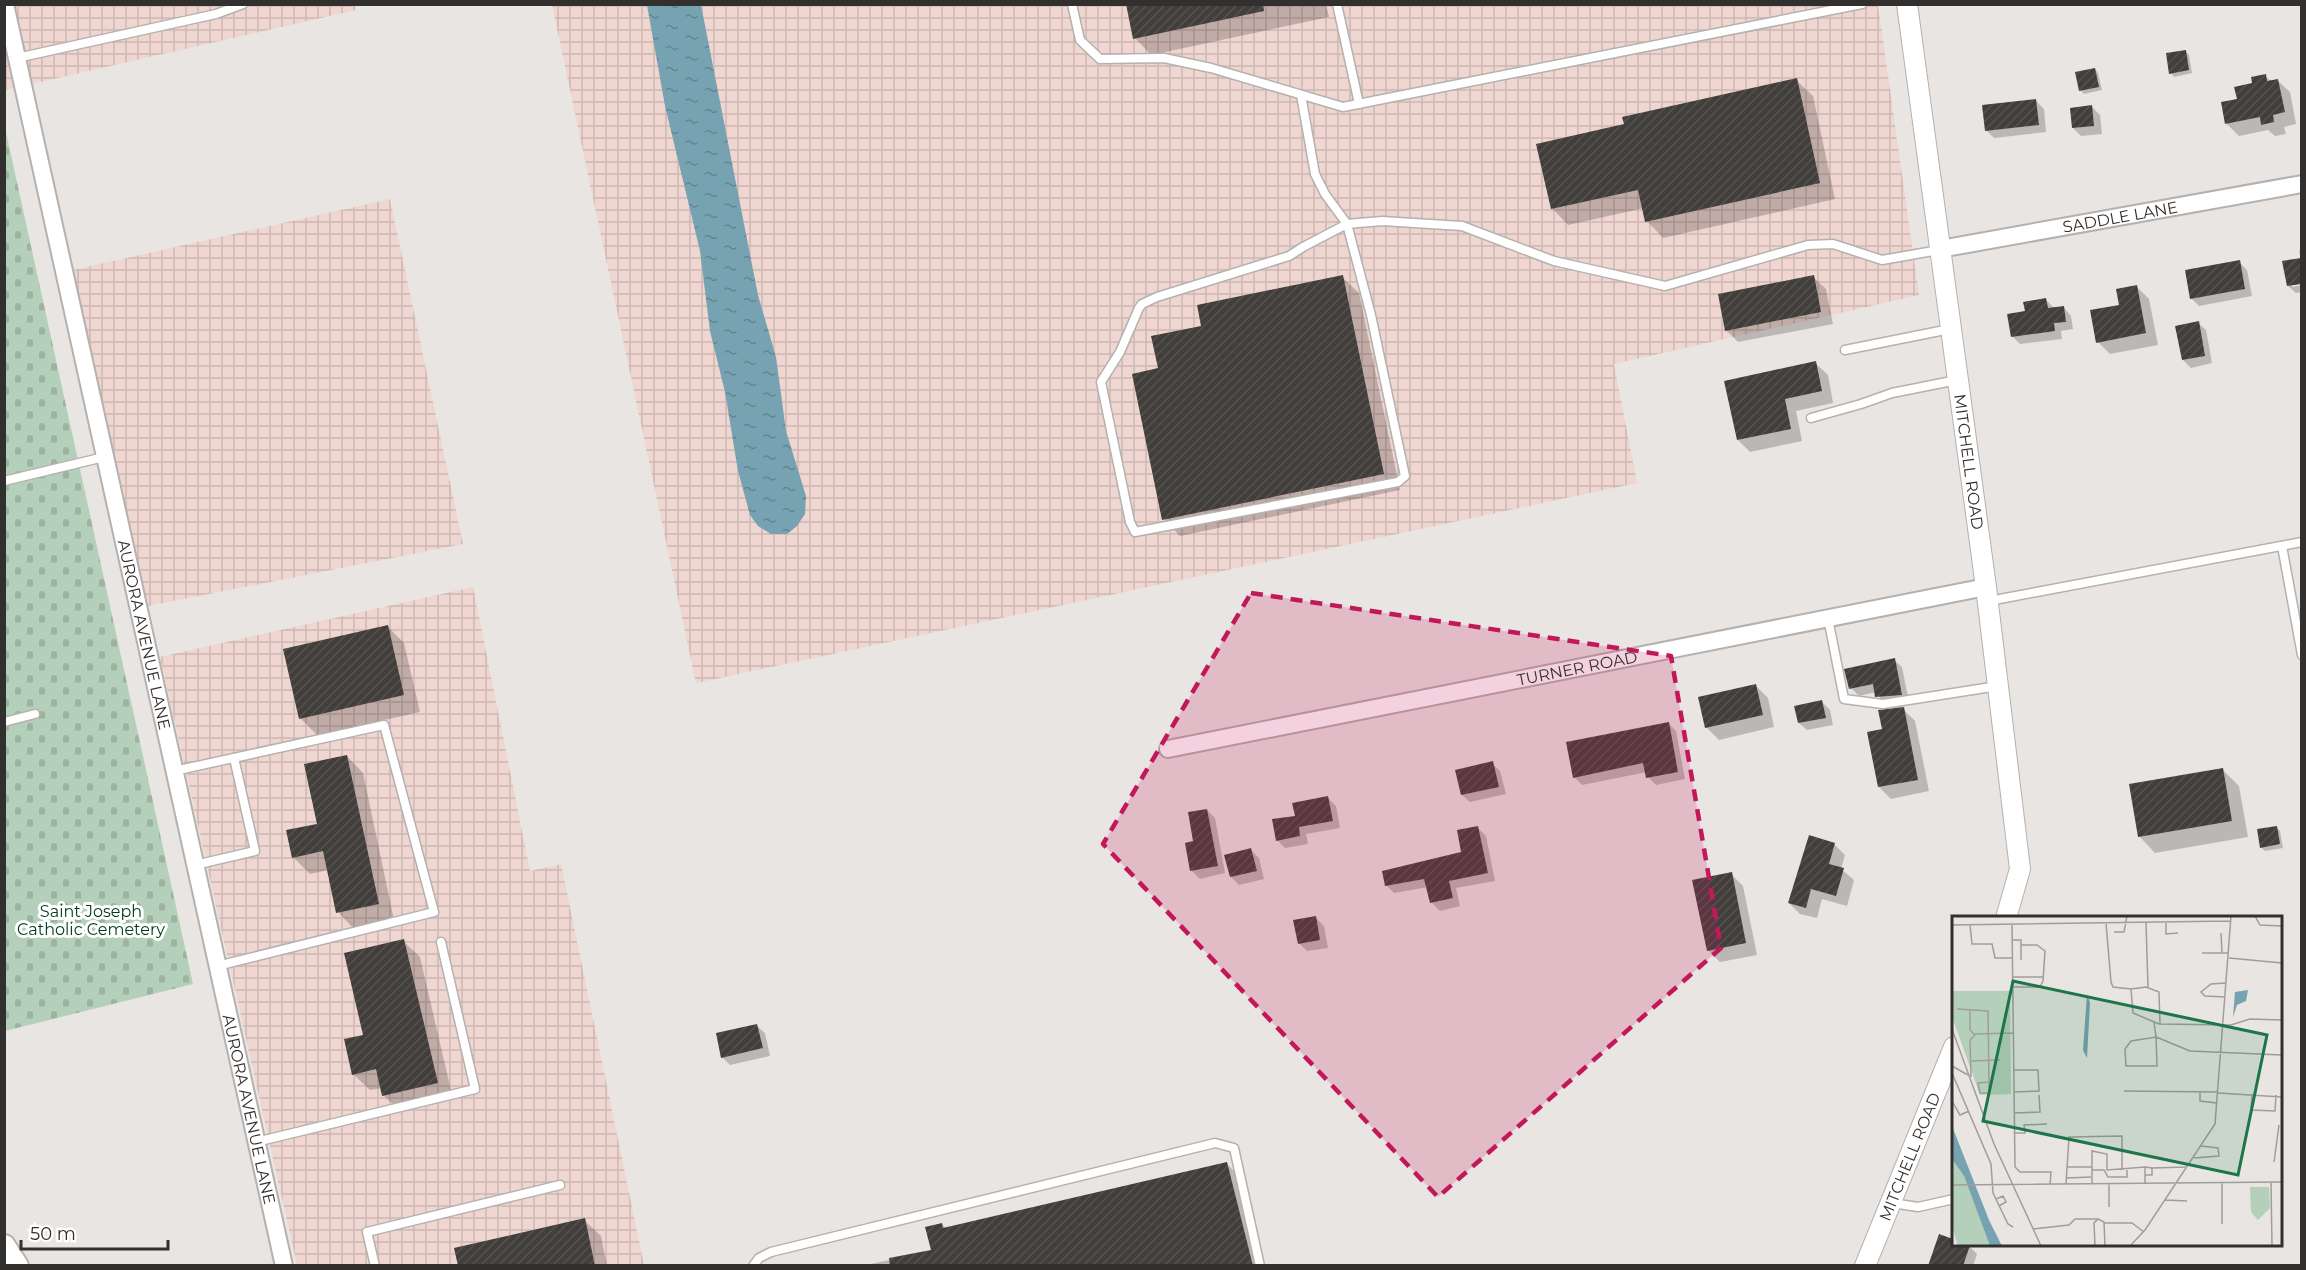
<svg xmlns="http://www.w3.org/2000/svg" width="2306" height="1270" viewBox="0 0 2306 1270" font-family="Montserrat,sans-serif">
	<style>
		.industrial { fill: url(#industrial-grid) }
		.cemetery { fill: url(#cemetery-stones) }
		.water { fill: url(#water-ripples) }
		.shadow { fill: #0003 }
		.building { fill: url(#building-hatch) }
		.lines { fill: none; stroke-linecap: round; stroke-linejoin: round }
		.service-casing { stroke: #b5b1ae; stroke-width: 11 }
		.minor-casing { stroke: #b5b1ae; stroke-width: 20 }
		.tertiary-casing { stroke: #b5b1ae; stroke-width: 22 }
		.secondary-casing { stroke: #b5b1ae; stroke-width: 26 }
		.service { stroke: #fff; stroke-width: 8 }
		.minor { stroke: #fff; stroke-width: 16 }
		.tertiary { stroke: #fff; stroke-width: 20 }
		.secondary { stroke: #fff; stroke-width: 22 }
		.marked { fill: #c2185b; fill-opacity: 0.2; stroke: #c2185b; stroke-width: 4.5; stroke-dasharray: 12 8; stroke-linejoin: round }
		.labels { text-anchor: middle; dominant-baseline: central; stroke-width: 6; stroke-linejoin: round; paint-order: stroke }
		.street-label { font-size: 16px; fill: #32302f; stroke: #fff }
		.park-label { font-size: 16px; fill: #003b19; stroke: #fff }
		.inset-road { fill: none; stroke: #a09d9a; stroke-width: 1.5 }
		.view { fill: #1d764b; fill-opacity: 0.15; stroke: #1d764b; stroke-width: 3 }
		.inset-edge { fill: none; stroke: #32302f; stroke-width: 3 }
	</style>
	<defs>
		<pattern id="industrial-grid" width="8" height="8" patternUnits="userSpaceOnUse" patternTransform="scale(1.5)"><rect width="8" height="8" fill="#f0d6d0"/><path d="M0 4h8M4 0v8" fill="none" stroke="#ceb8b3"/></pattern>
		<pattern id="cemetery-stones" width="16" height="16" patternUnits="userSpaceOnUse" patternTransform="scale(1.5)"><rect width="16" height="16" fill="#b5d0ba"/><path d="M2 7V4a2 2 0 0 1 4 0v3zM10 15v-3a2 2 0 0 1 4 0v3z" fill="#9cb3a0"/></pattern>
		<pattern id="water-ripples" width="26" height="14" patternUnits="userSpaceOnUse" patternTransform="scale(1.5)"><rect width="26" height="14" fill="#77a2b2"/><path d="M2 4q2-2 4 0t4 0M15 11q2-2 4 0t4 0" fill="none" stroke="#628491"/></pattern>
		<pattern id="building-hatch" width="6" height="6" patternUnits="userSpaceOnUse" patternTransform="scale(1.5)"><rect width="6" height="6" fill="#413e3b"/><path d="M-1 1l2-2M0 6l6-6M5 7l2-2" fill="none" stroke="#54524f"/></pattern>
	</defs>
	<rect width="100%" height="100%" fill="#e9e5e2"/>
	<!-- industrial -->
	<g class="industrial">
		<path d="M355 4 356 10 5 90 4 5Z"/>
		<path d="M552 5H1878L1919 295 1614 364 1637 483 696 683Z"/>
		<path d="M390 199 463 544 148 606 73 270Z"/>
		<path d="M473 587 530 871 561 864 644 1265H297L160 657Z"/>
	</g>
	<!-- cemetery -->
	<path class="cemetery" d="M4 123 193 984 5 1031H4Z"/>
	<!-- water -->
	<path class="water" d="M647 5H701L758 295 776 357 786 431 806 496 805 514 797 526 787 534H771L758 526 750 515 738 471 725 392 710 331 700 251 665 106Z"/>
	<!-- shadow -->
	<g class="shadow">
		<path d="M1127 4H1326L1329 17 1151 55 1135 38Z"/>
		<path d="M2185 51 2189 55 2192 73 2174 77 2171 73Z"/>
		<path d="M2095 69 2098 73 2102 90 2084 94 2080 90Z"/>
		<path d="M2265 76 2271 81 2277 80 2290 92 2296 124 2284 127 2286 134 2275 136 2268 130 2239 136 2227 124 2238 100Z"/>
		<path d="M1796 80 1813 96 1835 199 1663 238 1647 221 1644 208 1568 225 1552 208Z"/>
		<path d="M2036 101 2044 109 2046 132 1994 138 1986 130Z"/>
		<path d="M2092 107 2100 115 2102 134 2081 136 2073 128Z"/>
		<path d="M2302 250V282L2292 284V287L2302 285V292L2296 293 2288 286 2301 259 2299 251Z"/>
		<path d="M2239 262 2247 270 2252 296 2199 306 2191 298Z"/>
		<path d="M1342 277 1359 293 1400 490 1180 536 1164 519 1160 370 1203 327Z"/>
		<path d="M1813 277 1826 289 1833 324 1738 342 1726 330Z"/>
		<path d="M2137 287 2149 299 2158 345 2110 354 2098 342 2121 306Z"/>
		<path d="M2046 300 2054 308H2064L2071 316 2073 329 2061 331 2062 339 2020 344 2012 336Z"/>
		<path d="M2198 323 2206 330 2212 363 2191 368 2183 360Z"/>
		<path d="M1815 363 1828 375 1833 403 1796 411 1802 441 1750 452 1738 440Z"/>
		<path d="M388 627 404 643 420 712 317 735 300 718Z"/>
		<path d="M1894 660 1902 667 1909 702 1885 704 1876 692 1859 696 1851 688Z"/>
		<path d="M1756 686 1768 698 1774 727 1719 740 1706 727Z"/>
		<path d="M1822 702 1830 710 1833 725 1807 730 1799 723Z"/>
		<path d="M1903 709 1915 721 1929 791 1891 799 1879 787 1884 730Z"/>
		<path d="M1668 723 1676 731 1685 779 1656 785 1648 777 1647 772 1582 785 1574 777Z"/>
		<path d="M347 756 363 773 394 920 354 929 338 912 328 870 310 874 293 857 318 825Z"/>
		<path d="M1492 763 1500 771 1506 794 1470 802 1462 795Z"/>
		<path d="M2223 770 2239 786 2248 837 2155 853 2139 836Z"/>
		<path d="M1328 798 1336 806 1340 828 1306 834 1308 844 1285 848 1277 840 1297 817Z"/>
		<path d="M1207 810 1215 818 1225 873 1200 879 1192 871 1195 842Z"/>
		<path d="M2276 827 2280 831 2283 848 2265 851 2261 847Z"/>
		<path d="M1478 828 1486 836 1495 881 1456 888 1460 906 1440 911 1432 903 1428 887 1394 893 1386 885 1463 853Z"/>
		<path d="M1834 844 1845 855 1841 869 1854 880 1847 906 1822 899 1817 918 1800 914 1789 903Z"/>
		<path d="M1251 850 1259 858 1264 879 1239 885 1231 877Z"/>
		<path d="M1731 874 1743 886 1757 955 1720 962 1708 950Z"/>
		<path d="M1316 918 1324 926 1328 948 1307 951 1299 943Z"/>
		<path d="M403 941 420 957 453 1099 400 1111 383 1095 382 1088 370 1090 353 1074Z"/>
		<path d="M757 1026 765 1033 770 1056 730 1065 722 1057Z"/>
		<path d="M1226 1163 1243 1180 1265 1266H861L932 1251 942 1224 946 1229Z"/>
		<path d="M584 1220 601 1236 607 1266H459Z"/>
		<path d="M1940 1236 1954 1240V1244L1969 1246 1977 1254 1973 1266H1930Z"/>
	</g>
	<!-- building -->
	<g class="building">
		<path d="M1126 4H1263L1264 11 1133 39Z"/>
		<path d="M2186 50 2189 70 2169 74 2166 53Z"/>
		<path d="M2095 68 2099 87 2079 91 2075 72Z"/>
		<path d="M2266 74 2267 81 2278 79 2285 112 2273 115 2274 122 2261 125 2260 117 2225 124 2221 102 2237 99 2234 87 2252 83 2251 77Z"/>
		<path d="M1797 78 1820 183 1645 222 1638 190 1551 209 1536 144 1624 124 1622 117Z"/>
		<path d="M2036 99 2039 125 1985 131 1982 105Z"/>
		<path d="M2092 105 2094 126 2072 128 2070 108Z"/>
		<path d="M2301 258V284L2287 286 2282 261Z"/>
		<path d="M2240 260 2245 289 2190 299 2185 270Z"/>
		<path d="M1343 275 1384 474 1162 520 1132 374 1158 368 1151 336 1201 326 1197 305Z"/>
		<path d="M1814 275 1821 312 1725 331 1718 294Z"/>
		<path d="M2137 285 2146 333 2096 343 2090 310 2119 305 2116 289Z"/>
		<path d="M2046 298 2048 308 2064 306 2066 322 2054 323 2055 331 2011 337 2007 314 2025 311 2023 302Z"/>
		<path d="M2199 321 2205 356 2182 360 2175 326Z"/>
		<path d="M1816 361 1822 391 1785 399 1791 429 1737 440 1724 381Z"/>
		<path d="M388 625 404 695 299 719 283 649Z"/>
		<path d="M1895 658 1902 695 1875 697 1873 684 1849 689 1844 669Z"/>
		<path d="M1756 684 1763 715 1705 728 1698 697Z"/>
		<path d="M1822 700 1826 718 1798 723 1794 706Z"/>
		<path d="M1904 707 1918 780 1878 787 1867 732 1882 729 1878 710Z"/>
		<path d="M1669 722 1678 772 1646 778 1643 763 1573 778 1566 742Z"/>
		<path d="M347 755 379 904 336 913 323 851 292 858 286 830 317 824 304 764Z"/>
		<path d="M1493 761 1499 787 1461 795 1455 770Z"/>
		<path d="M2223 768 2232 821 2138 837 2129 784Z"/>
		<path d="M1328 796 1333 821 1299 827 1300 836 1276 841 1272 819 1295 816 1292 803Z"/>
		<path d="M1207 809 1218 866 1190 871 1185 843 1193 841 1188 812Z"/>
		<path d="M1478 826 1488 873 1449 881 1453 898 1430 903 1424 879 1385 886 1382 871 1461 852 1457 830Z"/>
		<path d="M2277 826 2280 844 2260 848 2257 829Z"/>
		<path d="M1809 835 1835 843 1829 864 1844 868 1836 896 1811 889 1806 908 1788 903Z"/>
		<path d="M1251 848 1257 871 1230 877 1224 855Z"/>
		<path d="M1732 872 1746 943 1707 951 1692 880Z"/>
		<path d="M1316 916 1320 940 1298 944 1293 920Z"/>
		<path d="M404 939 438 1083 382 1096 376 1069 352 1075 344 1039 363 1035 344 953Z"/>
		<path d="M757 1024 763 1048 721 1058 716 1033Z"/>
		<path d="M1227 1162 1253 1266H890L889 1258 931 1250 925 1227 942 1223 943 1228Z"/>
		<path d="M585 1218 595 1266H458L454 1248Z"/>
		<path d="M1939 1234 1953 1239V1245H1970L1963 1266H1928Z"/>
	</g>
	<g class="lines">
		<!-- service casing -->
		<g class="service-casing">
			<g id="service">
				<path d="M1072 4 1080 40 1100 59 1164 58 1211 68 1343 107 1862 4"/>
				<path d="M1337 4 1359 104"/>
				<path d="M17 58 216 14 243 4"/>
				<path d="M1301 95 1315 174 1325 194 1347 224 1382 221 1462 226 1554 261 1665 286 1808 245 1833 244 1882 260 1939 250"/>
				<path d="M1347 224 1371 315 1405 476 1398 482 1135 532 1130 522 1101 382 1120 352 1139 308 1142 304 1157 297 1289 256 1303 247Z"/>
				<path d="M1845 350 1950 329"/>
				<path d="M1811 418 1861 404 1892 393 1957 380"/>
				<path d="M4 481 104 457"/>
				<path d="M2282 546 2302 655"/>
				<path d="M1989 601 2302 542"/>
				<path d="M1828 618 1844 699 1883 704 1998 686"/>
				<path d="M4 722 35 714"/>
				<path d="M174 771 384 725 434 912 217 966"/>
				<path d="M195 865 255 851 234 758"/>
				<path d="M256 1142 475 1089 441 942"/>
				<path d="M1892 1203 1918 1207 1954 1199"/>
				<path d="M375 1266 367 1232 560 1185"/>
				<path d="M753 1266 759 1258 771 1252 1215 1143 1234 1148 1260 1266"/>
			</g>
		</g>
		<!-- minor casing -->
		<g class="minor-casing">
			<g id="minor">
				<path id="s1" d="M5 4 284 1266"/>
				<path id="s2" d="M1940 249 2302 184"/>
				<path id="s3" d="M1168 749 1986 587"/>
			</g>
		</g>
		<!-- tertiary casing -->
		<g class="tertiary-casing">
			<g id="tertiary">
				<path id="s4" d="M1907 4 1986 587 2020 869 2006 918"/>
				<path id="s5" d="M1865 1266 1954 1047"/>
			</g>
		</g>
		<!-- secondary casing -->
		<g class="secondary-casing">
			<path id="secondary" d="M4 1246 17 1266"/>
		</g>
		<!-- service -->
		<use href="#service" class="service"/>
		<!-- minor -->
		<use href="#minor" class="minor"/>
		<!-- tertiary -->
		<use href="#tertiary" class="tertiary"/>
		<!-- secondary -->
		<use href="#secondary" class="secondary"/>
	</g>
	<!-- marked area -->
	<path class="marked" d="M1251 593 1671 656 1721 948 1438 1197 1103 844Z"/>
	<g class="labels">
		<!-- street labels -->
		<g class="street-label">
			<text stroke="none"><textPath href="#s2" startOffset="183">SADDLE LANE</textPath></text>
			<text stroke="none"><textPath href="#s4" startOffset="462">MITCHELL ROAD</textPath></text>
			<text stroke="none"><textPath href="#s1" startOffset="646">AURORA AVENUE LANE</textPath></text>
			<text stroke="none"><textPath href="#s3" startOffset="417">TURNER ROAD</textPath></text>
			<text stroke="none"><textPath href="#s1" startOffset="1132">AURORA AVENUE LANE</textPath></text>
			<text stroke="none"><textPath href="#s5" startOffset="118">MITCHELL ROAD</textPath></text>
		</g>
		<!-- park labels -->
		<g class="park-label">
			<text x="91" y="911">Saint Joseph<tspan x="91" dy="18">Catholic Cemetery</tspan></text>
		</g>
	</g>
	<!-- overview -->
	<g transform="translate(1952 916)">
		<rect width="330" height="330" fill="#e9e5e2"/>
		<path d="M0 75H58L59 178 28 179 0 101Z" fill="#b5d0ba"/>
		<path d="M0 243 12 260 38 330H6L0 310ZM298 271H317L318 292 306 304 299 296Z" fill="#b5d0ba"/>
		<path d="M296 74 294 85 285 89 281 101 283 76ZM135 78 138 87 135 142 131 134ZM0 210 37 304 50 330H38L12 260 0 243Z" fill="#77a2b2"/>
		<path class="inset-road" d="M303 0 308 9 330 10M194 6 196 71M214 6V18L226 17M154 7 159 66 161 71 179 73 181 97 207 108 279 109 298 103 330 104M60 8 63 251 68 256H99L98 269M0 9 278 5M18 9 20 28H40L43 42H61M162 16H172L175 0M269 17 270 37M61 24H69V44M250 37H277M277 42 330 47M61 61H91M61 71H88L91 65 93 35 85 29H69M179 73 194 71 207 76 208 108M273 81 253 80 249 76 259 68 274 67M5 93 36 95 37 166 26 167 28 177H37V166M18 93V114L22 118 62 117M202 106 204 121 238 135 330 139M0 113 42 228 89 330M204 121 205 150H174L173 133 179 125ZM19 145 48 144M0 150 16 159M62 154H86L87 175 62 176M0 157 39 248 41 277 56 308 61 311M19 161 18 124 23 119M172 175 266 176M248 176V185L265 187M266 177 330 181M300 178 299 194 323 195 324 179M0 185 8 199 17 195M62 197 88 196 87 179M63 217H73L72 209 95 208M242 242 267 240 266 232 249 230M322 246 327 209M115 251H140M193 251 200 252V259H193M200 252 235 251M140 254H152L156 261H175V254M114 262 139 261M319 267 320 330M114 268 117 221 170 220V254M140 268V235L155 238V254L193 251V267M157 268V291M0 269 330 266M44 283 51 280 54 286 47 290M213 284 235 285M152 307H180L192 316M270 308V267M81 313 117 309 123 303H146M143 330 142 307 146 303 152 306 153 330M178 330 193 314 263 208 279 0"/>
		<path class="view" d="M61 65 315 119 286 259 31 205Z"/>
		<rect width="330" height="330" class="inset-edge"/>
	</g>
	<!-- border -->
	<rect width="2306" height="1270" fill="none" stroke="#32302f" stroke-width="12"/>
	<!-- scale -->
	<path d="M21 1240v9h147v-9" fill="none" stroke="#32302f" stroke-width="3"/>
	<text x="30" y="1240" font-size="18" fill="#32302f" stroke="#ffffff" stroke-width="4.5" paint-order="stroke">50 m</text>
</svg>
